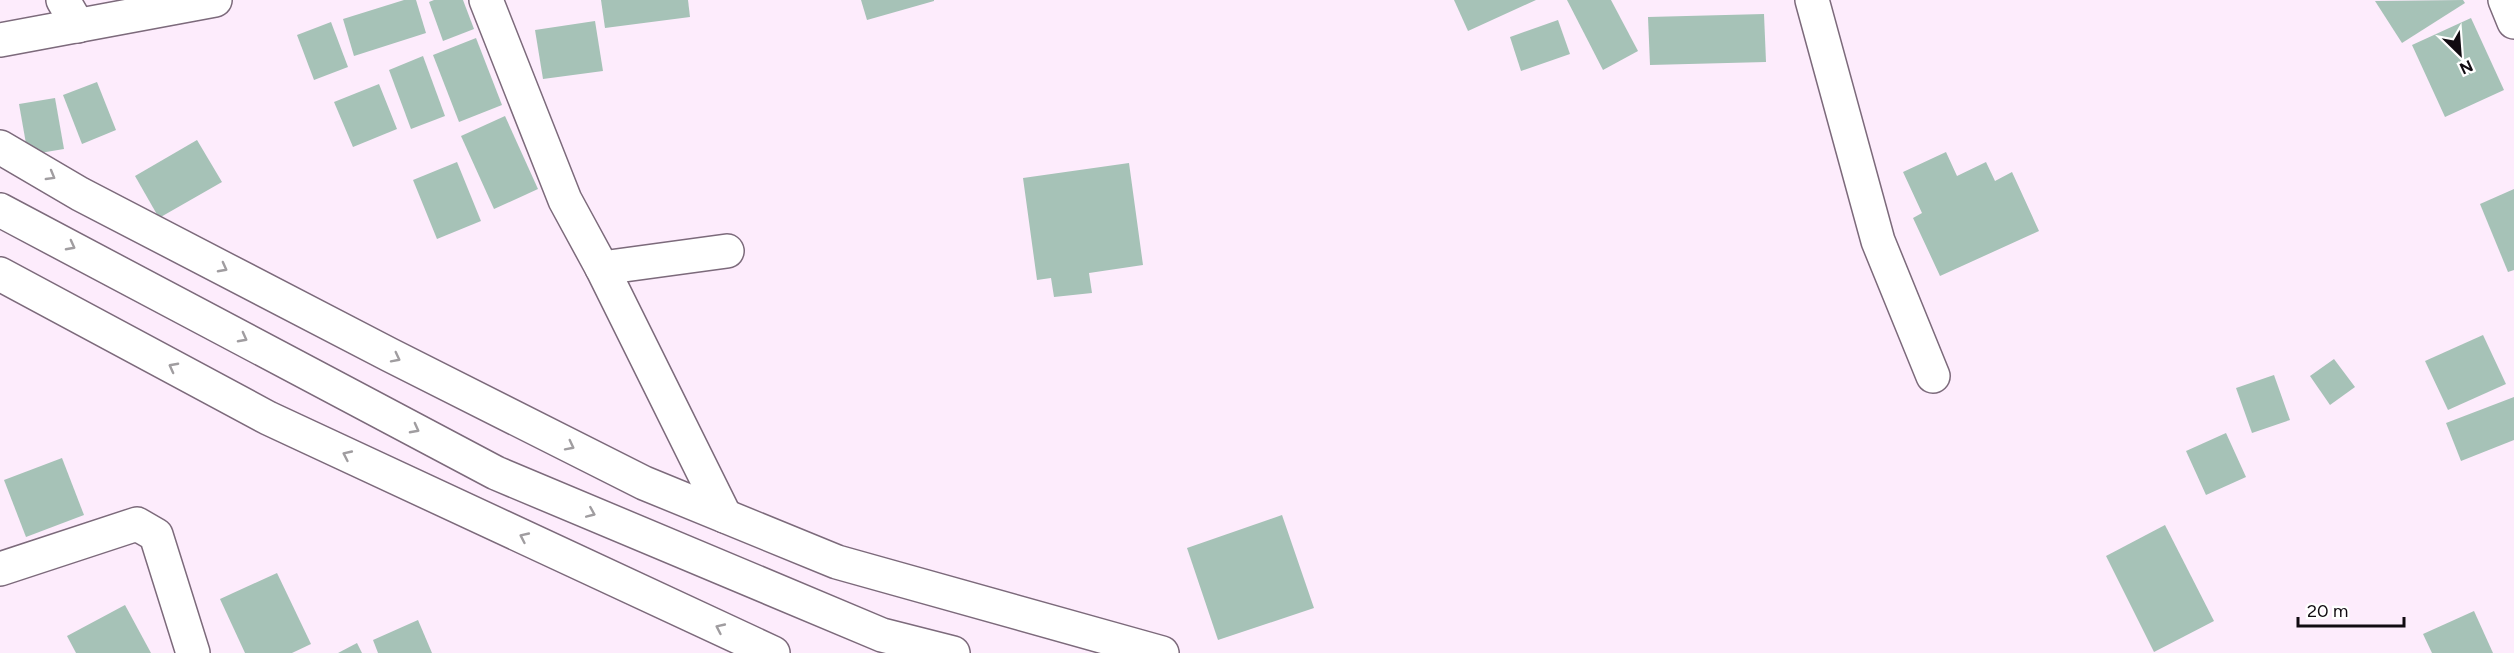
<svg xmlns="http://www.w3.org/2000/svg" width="2514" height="653" viewBox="0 0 2514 653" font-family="Figtree,sans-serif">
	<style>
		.building { fill: #a6c2b7 }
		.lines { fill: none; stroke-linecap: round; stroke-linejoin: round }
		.minor-casing { stroke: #7c6a7b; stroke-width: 36 }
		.major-casing { stroke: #7c6a7b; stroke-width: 36 }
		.highway-casing { stroke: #7c6a7b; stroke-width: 36 }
		.minor { stroke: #fff; stroke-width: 33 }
		.major { stroke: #fff; stroke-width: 33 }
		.highway { stroke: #fff; stroke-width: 33 }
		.oneway { stroke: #a09da0 }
	</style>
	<rect width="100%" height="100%" fill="#fdecfc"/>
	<!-- building -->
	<g class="building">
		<path d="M404 0H416L426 33 354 56 343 19Z"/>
		<path d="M434 0H463L474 29 443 41 429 2Z"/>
		<path d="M601 0H688L690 17 605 28Z"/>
		<path d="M861 0H934V1L867 20Z"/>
		<path d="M1454 0H1536L1468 31Z"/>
		<path d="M1567 0H1611L1638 51 1603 70Z"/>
		<path d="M2463 0 2465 3 2402 43 2375 1Z"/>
		<path d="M1764 14 1766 62 1650 65 1648 17Z"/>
		<path d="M2471 18 2504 90 2445 117 2412 45Z"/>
		<path d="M1558 20 1570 54 1521 71 1510 37Z"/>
		<path d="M595 21 603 71 543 79 535 30Z"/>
		<path d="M331 22 348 67 314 80 297 35Z"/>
		<path d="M476 38 502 105 459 122 433 55Z"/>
		<path d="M423 56 445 116 411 129 389 70Z"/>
		<path d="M97 82 116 130 82 144 63 95Z"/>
		<path d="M379 84 397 129 353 147 334 102Z"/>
		<path d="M55 98 64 149 28 155 19 104Z"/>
		<path d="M505 116 538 189 494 209 461 136Z"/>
		<path d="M197 140 222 182 159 218 135 176Z"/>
		<path d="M1946 152 1957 176 1986 162 1995 181 2012 172 2039 231 1940 276 1913 218 1922 213 1903 172Z"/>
		<path d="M457 162 481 221 437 239 413 180Z"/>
		<path d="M1129 163 1143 265 1089 273 1092 293 1054 297 1051 278 1037 280 1023 178Z"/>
		<path d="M2514 189V270L2508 272 2480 204Z"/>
		<path d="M2483 335 2506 384 2448 410 2425 361Z"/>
		<path d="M2334 359 2355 387 2330 405 2310 376Z"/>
		<path d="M2274 375 2290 420 2252 433 2236 388Z"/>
		<path d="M2514 397V440L2461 461 2446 423Z"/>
		<path d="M2226 433 2246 477 2206 495 2186 451Z"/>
		<path d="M62 458 84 515 26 537 4 480Z"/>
		<path d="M1282 515 1314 608 1218 640 1187 548Z"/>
		<path d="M2165 525 2214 621 2154 652 2106 556Z"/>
		<path d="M277 573 311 644 292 653H245L220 599Z"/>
		<path d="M125 605 151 653H76L67 636Z"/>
		<path d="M2474 611 2493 653H2432L2423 634Z"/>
		<path d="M418 620 432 653H378L373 640Z"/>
		<path d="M357 643 362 653H338Z"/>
	</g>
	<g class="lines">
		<!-- minor casing -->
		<g class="minor-casing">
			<g id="minor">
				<path d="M63 0 78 26"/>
				<path d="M486 0 565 200 602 268 727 251"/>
				<path d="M1812 0 1878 241 1933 376"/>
				<path d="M2505 0 2514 22"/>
				<path d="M0 147 80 194 390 355 644 483 837 562 1162 653"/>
				<path d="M602 268 725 516"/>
				<path d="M0 569 137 524 156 535 193 653"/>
			</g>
		</g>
		<!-- major casing -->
		<g class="major-casing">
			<path id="major" d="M0 40 215 0"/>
		</g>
		<!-- highway casing -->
		<g class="highway-casing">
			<g id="highway">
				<path d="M0 210 496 473 882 635 953 653"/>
				<path d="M0 274 268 418 773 653"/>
			</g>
		</g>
		<!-- minor -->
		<use href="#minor" class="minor"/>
		<!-- major -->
		<use href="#major" class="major"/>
		<!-- highway -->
		<use href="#highway" class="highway"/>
	</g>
	<!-- one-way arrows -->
	<defs><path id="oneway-chevron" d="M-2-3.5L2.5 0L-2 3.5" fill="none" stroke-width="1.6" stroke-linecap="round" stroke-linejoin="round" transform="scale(1.5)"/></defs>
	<g class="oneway">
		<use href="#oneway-chevron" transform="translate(51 176) rotate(30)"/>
		<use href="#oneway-chevron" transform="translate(71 246) rotate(28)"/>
		<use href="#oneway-chevron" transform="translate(223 268) rotate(28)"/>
		<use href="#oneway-chevron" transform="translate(243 338) rotate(28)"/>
		<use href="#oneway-chevron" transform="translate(396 358) rotate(27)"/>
		<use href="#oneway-chevron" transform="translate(173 367) rotate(-152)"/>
		<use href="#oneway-chevron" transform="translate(415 429) rotate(28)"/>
		<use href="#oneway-chevron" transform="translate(570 446) rotate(27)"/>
		<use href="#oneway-chevron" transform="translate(347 455) rotate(-155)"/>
		<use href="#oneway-chevron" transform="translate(591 513) rotate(23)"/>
		<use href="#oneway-chevron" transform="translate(524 537) rotate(-155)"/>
		<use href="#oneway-chevron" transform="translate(720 628) rotate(-155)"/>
	</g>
	<!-- north arrow -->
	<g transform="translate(2460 54) rotate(155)" stroke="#ffffff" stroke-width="4.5" paint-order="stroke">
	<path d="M0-4.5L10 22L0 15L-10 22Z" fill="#110b11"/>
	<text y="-9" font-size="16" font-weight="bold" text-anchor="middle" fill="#110b11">N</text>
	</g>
	<!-- scale -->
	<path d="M2298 617v9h106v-9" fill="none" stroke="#110b11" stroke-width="3"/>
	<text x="2307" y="617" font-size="18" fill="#110b11" stroke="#ffffff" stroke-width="4.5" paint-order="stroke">20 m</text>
</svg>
